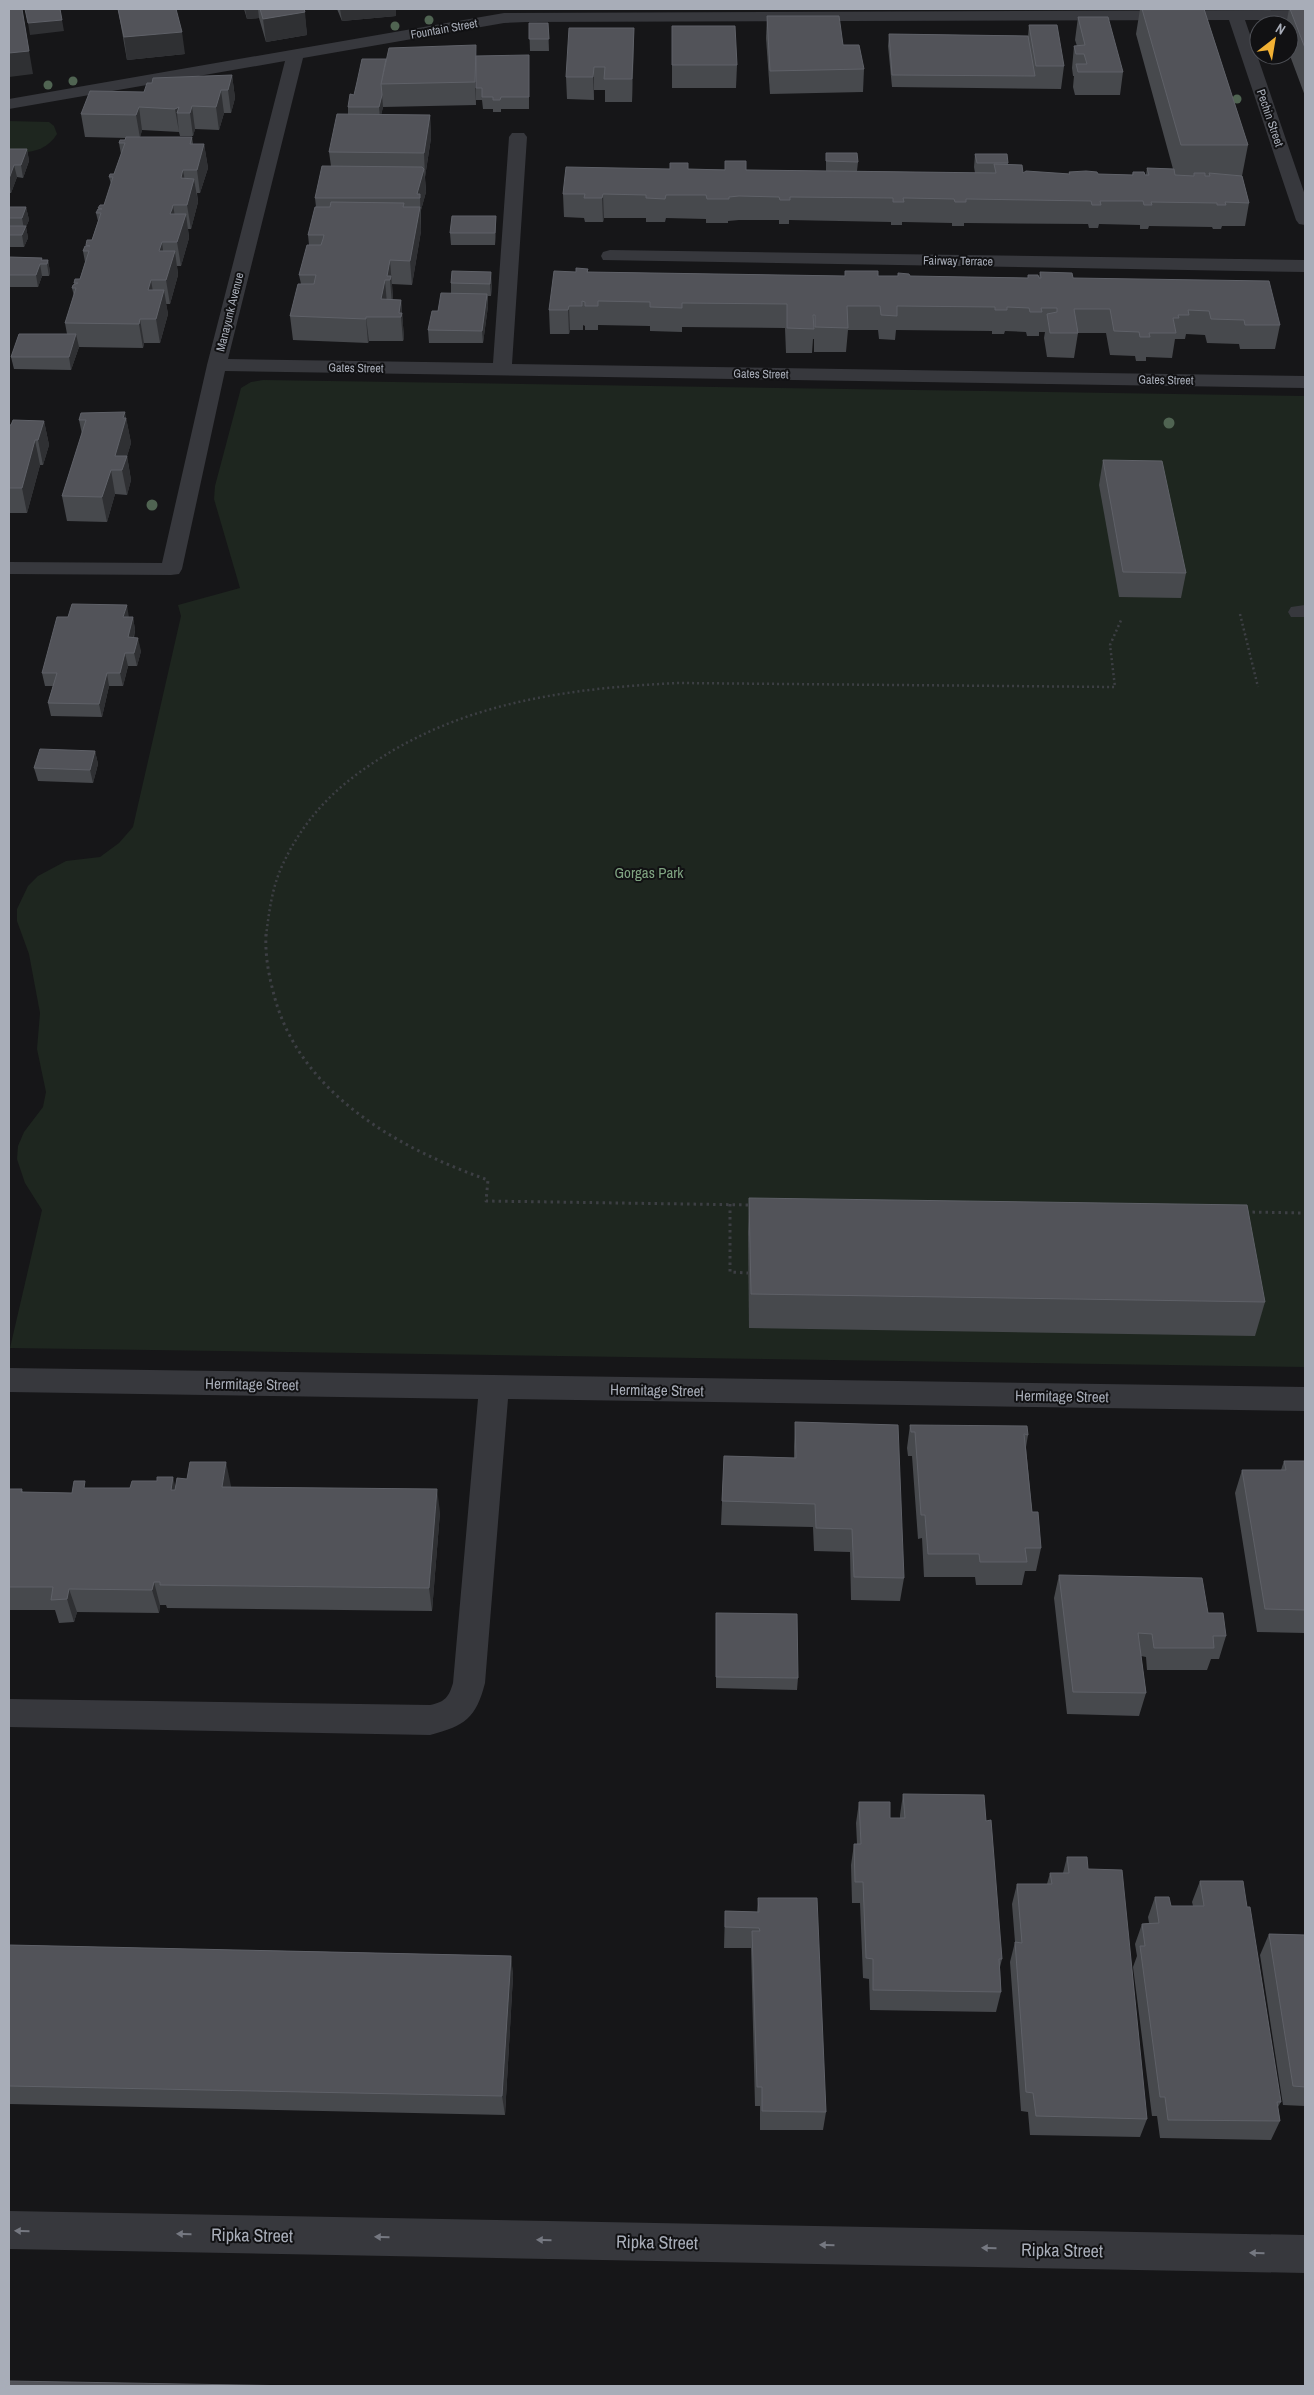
<svg xmlns="http://www.w3.org/2000/svg" width="1314" height="2395" viewBox="0 0 1314 2395" font-family="'Archivo Narrow',sans-serif">
	<style>
		.green { fill: #1e261f }
		.lines { fill: none; stroke-linecap: round; stroke-linejoin: round }
		.path-far1 { stroke: #3d3f44; stroke-width: 2.5; stroke-dasharray: 2 3; stroke-linecap: butt }
		.path { stroke: #3d3f44; stroke-width: 3; stroke-dasharray: 2.5 4; stroke-linecap: butt }
		.minor { fill: #37383d; fill-rule: evenodd }
		.tree { fill: #506452 }
		.wall { fill: #47494d }
		.shaded-wall { fill: #2f3033 }
		.building { fill: #525359; stroke: #5f6168 }
		.oneway { fill: #757881 }
		.labels { text-anchor: middle; dominant-baseline: central; stroke-width: 4; stroke-linejoin: round; paint-order: stroke }
		.far-street-label { font-size: 12px; fill: #a8adb8; stroke: #111113 }
		.park-label { font-size: 15px; fill: #7fa381; stroke: #111113 }
		.street-label { font-size: 15px; fill: #a8adb8; stroke: #111113 }
		.near-street-label { font-size: 18px; fill: #a8adb8; stroke: #111113 }
	</style>
	<rect width="100%" height="100%" fill="#161618"/>
	<!-- green -->
	<g class="green">
		<path d="M9 121 49 122 54 126 57 134C46 152 27 154 9 151Z"/>
		<path d="M263 380 1305 396V1367L10 1348 42 1210 25 1183 17 1159 18 1146 24 1132 43 1107 46 1092 37 1049 40 1013 29 954 17 921V909L28 886 38 876 66 861 100 857 119 843 133 827 181 616 178 605 240 588 214 499 215 486 241 388 251 382Z"/>
	</g>
	<g class="lines">
		<!-- path-far1 -->
		<g class="path-far1">
			<path d="M1240 614 1258 687"/>
			<path d="M266 936C269 912 272 888 282 866 303 820 334 788 376 761 467 701 572 688 679 683L1115 687 1110 645 1122 618"/>
		</g>
		<!-- path -->
		<g class="path">
			<path d="M266 934C265 953 268 972 273 991 297 1092 397 1148 488 1180L486 1201 752 1205"/>
			<path d="M730 1204V1272L748 1273"/>
			<path d="M1246 1212 1305 1213"/>
		</g>
		<!-- minor -->
		<g class="minor">
			<path d="M1305 10V20H1245L1305 195V225L1299 224 1296 220 1229 20 526 22 504 23 303 58 228 359 493 363 509 137 512 133H524L527 137 512 364 1305 376V388L225 371 182 569 179 574 171 575 9 574V562L162 563 207 365 285 61 9 109V99L504 13Z"/>
			<path d="M610 250 1305 260V272L603 260 601 256 603 252Z"/>
			<path d="M1305 605V617H1291L1288 612 1291 607Z"/>
			<path d="M9 1368 1305 1387V1411L508 1399 485 1683C476 1718 465 1726 430 1735L9 1727V1699L430 1705C445 1702 449 1697 453 1683L478 1399 9 1392Z"/>
			<path d="M9 2211 1305 2235V2273L9 2249Z"/>
		</g>
	</g>
	<!-- trees -->
	<g class="tree">
		<circle cx="429" cy="20" r="4.5"/>
		<circle cx="395" cy="26" r="4.5"/>
		<circle cx="73" cy="81" r="4.5"/>
		<circle cx="48" cy="85" r="4.5"/>
		<circle cx="1237" cy="99" r="4.5"/>
		<circle cx="1169" cy="423" r="5.5"/>
		<circle cx="152" cy="505" r="5.5"/>
	</g>
	<!-- wall -->
	<g class="wall">
		<path d="M118 9 185 54 127 60Z"/>
		<path d="M244 9H304L307 35 266 42 259 18 247 19Z"/>
		<path d="M337 9H396V16L342 21Z"/>
		<path d="M1140 9H1204L1248 145 1242 176 1249 203 1245 226H1222L1221 229H1213L1212 227 1149 226 1148 229H1140V225L1099 224 1098 228H1089L1088 224 966 223H964V226H952V223L904 222H902V225H891V222L789 220V224H779V220H739L728 221V223H706V219L666 218 665 222H646V218H604L603 222H585L584 218 564 217 563 194 688 169 826 171V153L858 162 857 171 975 173 974 167 975 154 1008 163V165L1023 173 1069 174V172L1098 174 1132 175 1133 172 1146 175 1147 168 1173 169 1136 34Z"/>
		<path d="M1289 9H1305V96L1289 53V25H1286Z"/>
		<path d="M767 16 843 45 864 69 863 92 770 94 766 38Z"/>
		<path d="M1078 17 1123 72 1120 95H1075L1073 87 1074 76H1073L1072 68 1074 46H1077L1075 40Z"/>
		<path d="M529 23H548L549 51H530Z"/>
		<path d="M1029 25 1064 66 1061 89 892 87 888 46 889 34 1028 36Z"/>
		<path d="M672 26 737 65 736 88H672Z"/>
		<path d="M634 28 632 102H605V90H594V100L567 99 566 77Z"/>
		<path d="M476 56 529 66V109H501V112H493V109H483L482 100H476V99V105L383 107 381 115H430L431 138 425 177 426 192 421 210V231L412 285 392 284 393 300H401L404 338 403 341H369L368 343 293 340 290 316 301 284 299 275 309 245 308 235 316 207 315 198 331 166 329 152 348 114V107L354 95 386 59Z"/>
		<path d="M232 75 235 98 231 113H224L219 130 195 129 193 136H180L179 132 142 130 140 137H192L193 144H204L208 168 200 193H197L198 202 191 229H188L189 238 181 266H177L178 275 170 304H166L168 314 160 343H144L143 348 79 347 71 370 14 369 11 357 67 334 65 323 74 296 72 288 74 284V283L80 279 85 262 83 251 86 246V245L92 240 98 221 96 213 99 209 98 208 104 205 111 184 109 177 114 174 121 154 119 143 125 140 126 138 85 137 81 114 144 92 152 83Z"/>
		<path d="M9 149H27L29 161 23 178 17 177 11 193H9Z"/>
		<path d="M9 207H26L29 220 26 227 28 238 24 247H9Z"/>
		<path d="M496 216V228L495 245H451L450 233Z"/>
		<path d="M9 257 42 258V260H48L50 272 49 276H42L38 287H9Z"/>
		<path d="M588 269V272L845 276V271L878 276 1028 278V275L1039 278 1040 272 1073 278 1280 325 1275 349H1240L1239 344 1207 343 1205 335 1186 334 1185 339H1175L1172 358 1146 357V361H1136L1135 356 1110 355 1106 333H1078L1074 358 1047 357 1044 338 1045 332H1039V336H1027L1026 332 1005 331 1004 334H992V331L896 330 895 340 879 339 878 330H848L846 352H814V339H813L812 353H786L785 328 682 327V332L650 331V326L598 325V330H585V326L583 325V330H570L569 334H550L549 310Z"/>
		<path d="M452 271 492 284 491 296H488V306L483 343H429L428 330 438 311 451 293V283Z"/>
		<path d="M126 418 131 443 127 456 131 480 127 495 115 494 107 522 67 521 62 496 82 434 79 420Z"/>
		<path d="M44 421 49 445 43 465H40L27 513H9V425Z"/>
		<path d="M1103 460 1186 573 1181 598 1119 597 1099 485Z"/>
		<path d="M129 617H133L135 630 134 638 141 651 137 666H128L123 686H109L102 717 51 716 48 703 53 686H45L42 673Z"/>
		<path d="M95 751 98 764 93 783 38 781 34 768Z"/>
		<path d="M749 1198 1265 1302 1255 1336 749 1328 748 1232Z"/>
		<path d="M795 1422 904 1578 900 1601 851 1600 850 1552 814 1551 813 1527 721 1525 724 1456 794 1458V1446Z"/>
		<path d="M910 1425 1028 1435 1026 1447 1032 1512 1041 1548 1036 1571H1025L1022 1585H976L975 1577H924L922 1538 918 1539 912 1456H908L907 1448Z"/>
		<path d="M1284 1461H1305V1633L1257 1632 1235 1493 1242 1470H1281Z"/>
		<path d="M231 1486V1487L440 1512 432 1611 167 1608 166 1605H160L159 1613 77 1612 74 1622 59 1623 55 1610H9V1489H22L23 1492 72 1493 87 1488H130Z"/>
		<path d="M1059 1575 1208 1613 1226 1636 1219 1659H1211L1207 1670H1147L1146 1657 1141 1656 1146 1693 1139 1716 1067 1714 1054 1598Z"/>
		<path d="M716 1613 798 1678 797 1690 716 1688Z"/>
		<path d="M903 1794 986 1821 1002 1959 1000 1967 1001 1992 996 2012 870 2010 869 1979 863 1978 860 1903H852L851 1865 854 1844H857L856 1823 859 1802 890 1818H900V1815Z"/>
		<path d="M1067 1857 1088 1869 1147 2119 1140 2137 1030 2135 1028 2112 1021 2111 1010 1962 1015 1942 1012 1904 1017 1884H1047L1050 1873H1063Z"/>
		<path d="M1200 1881 1281 2102 1278 2107 1280 2121 1271 2140 1160 2138 1157 2116H1152L1133 1967 1137 1956 1135 1944 1142 1924 1149 1923 1148 1917 1155 1897 1171 1906H1193L1192 1902Z"/>
		<path d="M758 1898 826 2112 823 2130H760V2106H755L751 1948H724L725 1911 757 1912Z"/>
		<path d="M1269 1934 1305 1935V2106L1283 2105 1260 1955Z"/>
		<path d="M9 1945 511 1956 513 1976 505 2115 9 2104Z"/>
	</g>
	<!-- shaded-wall -->
	<g class="shaded-wall">
		<path d="M22 9 33 74 9 77V53Z"/>
		<path d="M245 9H258L259 18 247 19Z"/>
		<path d="M340 9H396V16L342 21Z"/>
		<path d="M305 12 307 35 266 42 263 19Z"/>
		<path d="M62 20 64 31 30 35 28 23Z"/>
		<path d="M634 28V50L632 102V79Z"/>
		<path d="M182 32 185 54 127 60 124 37Z"/>
		<path d="M476 45 477 68 476 88V105L475 82Z"/>
		<path d="M594 67V100L593 77Z"/>
		<path d="M232 75 235 98 231 113 228 90Z"/>
		<path d="M221 90 224 113 219 130 216 107Z"/>
		<path d="M382 95 383 107 380 119 379 107Z"/>
		<path d="M192 106 195 129 193 136 190 113Z"/>
		<path d="M139 107 142 130 140 138 136 115Z"/>
		<path d="M179 107 177 113 179 132 175 109Z"/>
		<path d="M430 115 431 138 425 177 424 153Z"/>
		<path d="M204 144 208 168 200 193 197 170Z"/>
		<path d="M27 149 29 161 23 178 21 165Z"/>
		<path d="M14 165 17 177 11 193 9 179Z"/>
		<path d="M424 169 426 192 421 210V222L420 198 417 194Z"/>
		<path d="M183 170 187 193 181 178Z"/>
		<path d="M194 179 198 202 191 229 187 205Z"/>
		<path d="M603 194 604 218 603 222 602 198Z"/>
		<path d="M173 205 177 229 170 214Z"/>
		<path d="M26 207 29 220 26 227 28 238 24 247 22 235 24 229 22 218Z"/>
		<path d="M420 207 421 231 412 285 410 261Z"/>
		<path d="M186 214 189 238 181 266 177 242Z"/>
		<path d="M496 216V228L495 245V233Z"/>
		<path d="M162 242 165 266 159 251Z"/>
		<path d="M175 251 178 275 170 304 166 280Z"/>
		<path d="M48 260 50 272 49 276 47 264Z"/>
		<path d="M390 260 393 300 392 304 390 280 387 276Z"/>
		<path d="M40 264 42 276 38 287 36 275Z"/>
		<path d="M491 272 492 284 491 296 490 284Z"/>
		<path d="M151 280 155 304 148 290Z"/>
		<path d="M385 280 387 304 381 299Z"/>
		<path d="M164 290 168 314 160 343 156 319Z"/>
		<path d="M487 294 488 306 483 343 482 331Z"/>
		<path d="M401 300 404 338 403 341 401 317 399 313Z"/>
		<path d="M569 306 570 330 569 334 568 310Z"/>
		<path d="M366 317 369 341 368 343 366 319Z"/>
		<path d="M140 319 144 343 143 348 139 324Z"/>
		<path d="M76 334 79 347 71 370 69 357Z"/>
		<path d="M125 412 131 443 125 463 127 456 131 480 127 495 122 470 115 456Z"/>
		<path d="M44 421 49 445 43 465 38 440Z"/>
		<path d="M35 440 40 465 27 513 22 488Z"/>
		<path d="M111 470 115 494 107 522 102 497Z"/>
		<path d="M127 605 129 618 123 617Z"/>
		<path d="M133 617 135 630 130 651 128 637Z"/>
		<path d="M138 638 141 651 137 666 134 653Z"/>
		<path d="M125 653 128 666 123 686 120 673Z"/>
		<path d="M107 673 109 686 102 717 99 704Z"/>
		<path d="M95 751 98 764 93 783 90 770Z"/>
		<path d="M226 1462 231 1486 227 1511 222 1487Z"/>
		<path d="M173 1477 179 1500 171 1490Z"/>
		<path d="M437 1489 440 1512 432 1611 429 1588Z"/>
		<path d="M154 1582 160 1605 159 1613 152 1590Z"/>
		<path d="M69 1589 77 1612 74 1622 67 1599Z"/>
		<path d="M511 1956 513 1976 505 2115 502 2096Z"/>
	</g>
	<!-- building -->
	<g class="building">
		<path d="M9 9H22L29 51 9 53Z"/>
		<path d="M25 9H60L62 20 28 23Z"/>
		<path d="M118 9H176L182 32 124 37Z"/>
		<path d="M260 9H304L305 12 263 19Z"/>
		<path d="M1142 9H1204L1248 145H1181Z"/>
		<path d="M1290 9H1305V48Z"/>
		<path d="M767 16H839L843 45H859L864 69 770 71Z"/>
		<path d="M1078 17H1108L1123 72H1078L1076 64H1087L1084 54H1076L1074 46 1085 45Z"/>
		<path d="M529 23H548L549 39H529Z"/>
		<path d="M1029 25H1057L1064 66H1036Z"/>
		<path d="M672 26H735L737 65H672Z"/>
		<path d="M569 28H634L632 79H604L605 67H594L593 77H566Z"/>
		<path d="M889 34 1028 36 1035 76 892 75Z"/>
		<path d="M476 45 475 82 381 84 389 48Z"/>
		<path d="M529 55V97H501L500 100H493V97H482V88H476V56Z"/>
		<path d="M362 59H386L381 84 382 95 379 107H348L350 94 354 95 357 82Z"/>
		<path d="M232 75 228 90H221L216 107 192 106 190 113H177L179 107 175 109 139 107 136 115 81 114 90 91 144 92 147 83H152L153 78Z"/>
		<path d="M337 114 430 115 424 153 329 152Z"/>
		<path d="M126 137H192L190 144H204L197 170H183L182 173 181 178 194 179 187 205H173L172 209 170 214H186L177 242H162L159 251H175L166 280H151L148 290H164L156 319H140L139 324 65 323 76 288H72L73 285 78 283H74L75 279H80L89 251H83L85 246H90L86 245 87 240H92L101 213H96L98 209H102L98 208 100 205H104L113 177H109L110 174H114L125 143H119L120 140H125Z"/>
		<path d="M9 149H27L21 165H14L9 179Z"/>
		<path d="M826 153H857L858 162 826 161Z"/>
		<path d="M975 154H1007L1008 163H977Z"/>
		<path d="M725 161H746V170L996 173 994 164 1022 165 1023 173 1026 171 1070 174 1069 172 1086 171 1097 172 1098 174 1133 175V172H1144L1145 175H1149L1147 168 1174 169 1175 175 1194 176V173H1205V176H1210L1209 173 1242 176 1249 203 1225 202 1226 205H1217V203L1151 202 1152 205H1144L1143 201H1100L1101 205H1092L1091 201 968 199H966V202H955L954 199 906 198H903L904 202H893V198L790 197V200H780L779 197 739 196 729 197V199H707L706 195H666L665 199 646 198V195L603 194 602 198H584L585 194H563L566 167 670 169V163H688V169L725 170Z"/>
		<path d="M322 166 422 167 424 169 417 194H420V198H315Z"/>
		<path d="M331 202 404 203 403 207H420L410 261 390 260 387 276H391L390 280H385L381 299 401 300 399 313H402L401 317H366V319L290 316 298 284H314L315 279 316 275H299L307 245H321L323 239 324 235H308L315 207H330Z"/>
		<path d="M9 207H26L22 218H9Z"/>
		<path d="M452 216H496L495 233H450Z"/>
		<path d="M9 226H26L22 235H9Z"/>
		<path d="M9 257 42 258 41 260H48L47 264H40L36 275H9Z"/>
		<path d="M576 268 588 269 587 272 845 276V271H878V276H898V273L909 274 910 276 1028 278V275H1038L1039 278H1041L1040 272 1072 273 1073 278 1269 281 1280 325H1245L1244 320 1211 319 1209 311 1188 310 1189 315H1178L1179 318H1173L1176 333H1149L1150 337H1140L1139 332 1114 331 1110 309H1074L1078 333H1050L1047 314 1057 312V308H1041L1042 312H1030L1029 308 1007 307V310H995V307L897 306V316L881 315 880 306H847L848 328 815 327V315H813L814 329 787 328V304L682 303V308L650 307V302L598 301V306H585V302L582 301V306H569L568 310H549L554 271 576 272Z"/>
		<path d="M452 271 491 272 490 284 451 283Z"/>
		<path d="M441 293 487 294 482 331 428 330 432 311H438Z"/>
		<path d="M19 334H76L69 357H11Z"/>
		<path d="M125 412 123 418H126L115 456H127L122 470H111L102 497 62 496 86 420H79L81 413Z"/>
		<path d="M13 420 44 421 38 440H35L22 488H9V425H11Z"/>
		<path d="M1103 460 1162 461 1186 573 1123 572Z"/>
		<path d="M72 604 127 605 123 617H133L128 637 138 638 134 653H125L120 673H107L99 704 48 703 57 673H42L57 617H68Z"/>
		<path d="M40 749 95 751 90 770 34 768Z"/>
		<path d="M749 1198 1247 1205 1265 1302 751 1294Z"/>
		<path d="M795 1422 898 1425 904 1578 854 1577 852 1529 816 1528 815 1504 722 1501 724 1456 796 1458Z"/>
		<path d="M910 1425 1027 1426 1028 1435 1024 1434 1032 1512H1038L1041 1548H1025L1027 1562H980L979 1554H928L925 1515H921L915 1432H911Z"/>
		<path d="M1284 1461H1305V1610L1265 1609 1242 1470H1286Z"/>
		<path d="M190 1462H226L222 1487 437 1489 429 1588 160 1585V1582H154L152 1590 69 1589 67 1599 51 1600 53 1587H9V1489H22L21 1492 72 1493 74 1481H85L84 1488H130L132 1481H157V1477H173L171 1490H175L177 1478 187 1479Z"/>
		<path d="M1059 1575 1202 1578 1208 1613H1223L1226 1636H1213L1214 1648H1154L1152 1634 1138 1633 1146 1693 1073 1692Z"/>
		<path d="M716 1613 797 1614 798 1678 716 1677Z"/>
		<path d="M903 1794 984 1795 986 1821 991 1820 1002 1959H999L1001 1992 873 1990V1959L866 1958 863 1882H855L854 1844H861L859 1802H890V1818H905Z"/>
		<path d="M1067 1857H1087L1088 1869 1122 1870 1147 2119 1036 2116 1033 2093 1026 2092 1015 1942 1022 1943 1017 1884H1052L1050 1873H1069Z"/>
		<path d="M1200 1881H1243L1247 1907H1250L1281 2102H1277L1280 2121 1168 2120 1165 2097H1160L1140 1946H1145L1142 1924 1159 1923 1155 1897H1169L1171 1906H1204Z"/>
		<path d="M758 1898H817L826 2112 762 2111V2087H757L752 1931H760L759 1928 725 1927V1911L759 1912Z"/>
		<path d="M1269 1934 1305 1935V2087L1293 2086Z"/>
		<path d="M9 1945 511 1956 502 2096 9 2086Z"/>
		<path d="M9 2381 299 2386H9Z"/>
	</g>
	<!-- one-way arrows -->
	<defs><path id="oneway-solid" d="M-6-.8H1V-3.2L6.5 0L1 3.2V.8H-6Z" transform="scale(1.25)"/></defs>
	<g class="oneway">
		<use href="#oneway-solid" transform="translate(22 2231) rotate(-179)"/>
		<use href="#oneway-solid" transform="translate(184 2234) rotate(-179)"/>
		<use href="#oneway-solid" transform="translate(382 2237) rotate(-179)"/>
		<use href="#oneway-solid" transform="translate(544 2240) rotate(-179)"/>
		<use href="#oneway-solid" transform="translate(827 2245) rotate(-179)"/>
		<use href="#oneway-solid" transform="translate(989 2248) rotate(-179)"/>
		<use href="#oneway-solid" transform="translate(1257 2253) rotate(-179)"/>
	</g>
	<g class="labels">
		<!-- far-street labels -->
		<g class="far-street-label">
			<text transform="translate(444 29) rotate(-10)">Fountain Street</text>
			<text transform="translate(1270 118) rotate(71)">Pechin Street</text>
			<text transform="translate(958 261) rotate(1)">Fairway Terrace</text>
			<text transform="translate(230 312) rotate(-76)">Manayunk Avenue</text>
			<text transform="translate(356 368) rotate(1)">Gates Street</text>
			<text transform="translate(761 374) rotate(1)">Gates Street</text>
			<text transform="translate(1166 380) rotate(1)">Gates Street</text>
		</g>
		<!-- park labels -->
		<g class="park-label">
			<text x="649" y="872">Gorgas Park</text>
		</g>
		<!-- street labels -->
		<g class="street-label">
			<text transform="translate(252 1384) rotate(1)">Hermitage Street</text>
			<text transform="translate(657 1390) rotate(1)">Hermitage Street</text>
			<text transform="translate(1062 1396) rotate(1)">Hermitage Street</text>
		</g>
		<!-- near-street labels -->
		<g class="near-street-label">
			<text transform="translate(252 2235) rotate(1)">Ripka Street</text>
			<text transform="translate(657 2242) rotate(1)">Ripka Street</text>
			<text transform="translate(1062 2250) rotate(1)">Ripka Street</text>
		</g>
	</g>
	<!-- border -->
	<rect width="1314" height="2395" fill="none" stroke="#a8adb8" stroke-width="20"/>
	<!-- north arrow -->
	<g transform="translate(1274 40) rotate(31)"><circle r="24" fill="#111113" stroke="#4d4f55"/>
	<path d="M0-4L9 19L0 12L-9 19Z" fill="#f2b134"/>
	<text y="-8" font-size="14" font-weight="bold" text-anchor="middle" fill="#a8adb8">N</text>
	</g>
</svg>
